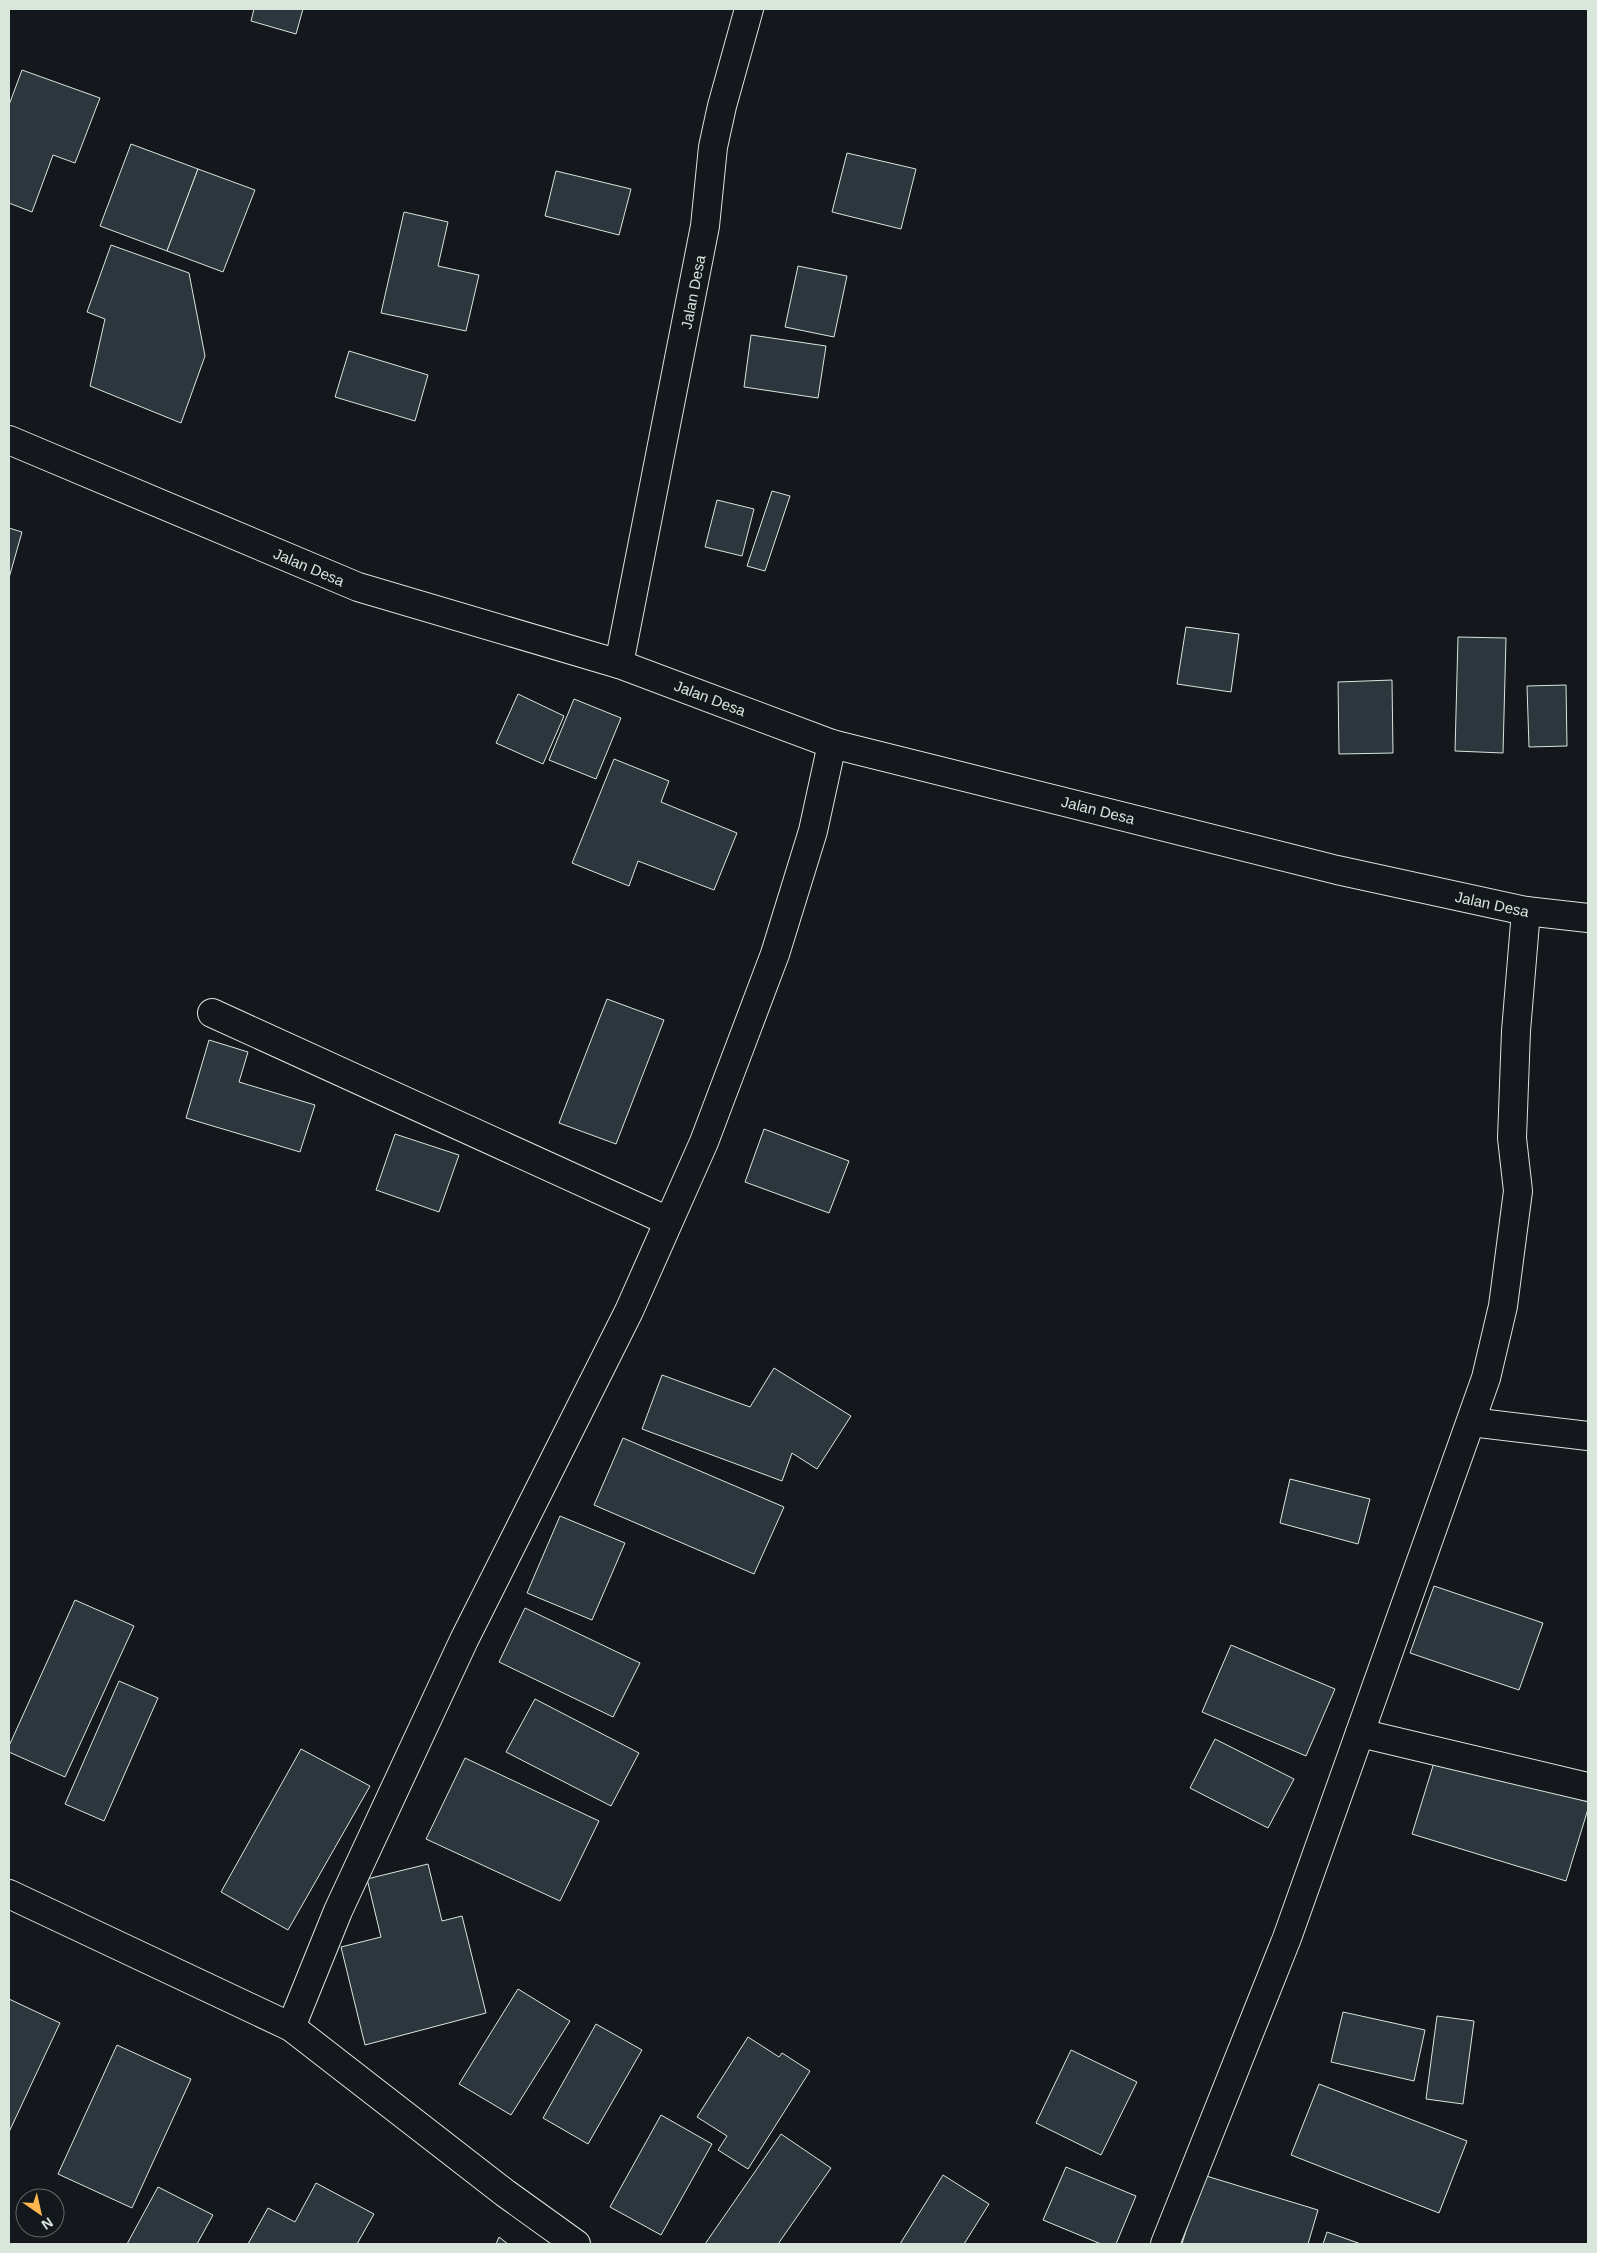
<svg xmlns="http://www.w3.org/2000/svg" width="1597" height="2253" viewBox="0 0 1597 2253" font-family="Arial,sans-serif">
	<style>
		.building { fill: #2c363c; stroke: #d8e6dc }
		.lines { fill: none; stroke-linecap: round; stroke-linejoin: round }
		.minor-casing { stroke: #d8e6dc; stroke-width: 30 }
		.minor { stroke: #14181c; stroke-width: 28 }
		.labels { text-anchor: middle; dominant-baseline: central; stroke-width: 4; stroke-linejoin: round; paint-order: stroke }
		.street-label { font-size: 15px; fill: #d8e6dc; stroke: #14181c }
	</style>
	<rect width="100%" height="100%" fill="#14181c"/>
	<!-- building -->
	<g class="building">
		<path d="M254 9H303L296 34 251 21Z"/>
		<path d="M22 70 100 98 75 163 53 155 32 212 9 203V105Z"/>
		<path d="M131 144 198 169 167 251 100 226Z"/>
		<path d="M847 153 916 169 901 229 832 212Z"/>
		<path d="M198 169 255 190 223 272 167 251Z"/>
		<path d="M556 171 631 189 619 235 545 216Z"/>
		<path d="M404 212 448 222 438 266 479 275 466 331 381 313Z"/>
		<path d="M111 245 189 273 205 356 181 423 90 386 105 319 87 312Z"/>
		<path d="M798 266 847 276 834 337 785 327Z"/>
		<path d="M751 335 826 346 818 398 744 387Z"/>
		<path d="M349 351 428 375 415 421 335 397Z"/>
		<path d="M772 491 790 496 765 571 747 566Z"/>
		<path d="M717 500 754 509 742 556 705 547Z"/>
		<path d="M9 528 22 532 9 578Z"/>
		<path d="M1186 627 1239 634 1231 692 1177 684Z"/>
		<path d="M1458 637 1506 638 1503 753 1455 751Z"/>
		<path d="M1392 680 1393 753 1339 754 1338 682Z"/>
		<path d="M1566 685 1567 746 1529 747 1527 686Z"/>
		<path d="M518 694 564 716 543 764 496 743Z"/>
		<path d="M574 699 621 718 596 779 549 760Z"/>
		<path d="M614 759 669 781 661 802 737 833 714 890 638 861 629 886 572 863Z"/>
		<path d="M607 999 664 1020 616 1144 559 1123Z"/>
		<path d="M209 1040 248 1052 239 1082 315 1105 300 1152 186 1118Z"/>
		<path d="M764 1129 849 1161 829 1213 745 1182Z"/>
		<path d="M395 1134 459 1155 439 1212 376 1190Z"/>
		<path d="M774 1368 851 1416 817 1469 792 1453 782 1481 642 1429 662 1375 750 1407Z"/>
		<path d="M623 1438 784 1507 754 1574 594 1505Z"/>
		<path d="M1290 1479 1370 1499 1358 1544 1280 1523Z"/>
		<path d="M560 1516 625 1543 592 1620 527 1593Z"/>
		<path d="M1434 1586 1543 1623 1519 1690 1410 1653Z"/>
		<path d="M75 1600 134 1626 65 1777 9 1752V1746Z"/>
		<path d="M525 1608 640 1663 613 1717 499 1662Z"/>
		<path d="M1231 1645 1335 1689 1306 1756 1202 1712Z"/>
		<path d="M119 1681 158 1698 104 1821 65 1804Z"/>
		<path d="M535 1699 639 1753 611 1806 506 1752Z"/>
		<path d="M1215 1739 1294 1779 1268 1828 1190 1788Z"/>
		<path d="M301 1749 370 1786 288 1930 221 1892Z"/>
		<path d="M1436 1756 1588 1802V1809L1566 1881 1412 1834Z"/>
		<path d="M465 1758 599 1821 560 1901 426 1839Z"/>
		<path d="M428 1864 442 1921 462 1916 486 2013 365 2045 341 1947 381 1937 367 1879Z"/>
		<path d="M518 1989 570 2021 511 2115 459 2084Z"/>
		<path d="M9 1999 60 2023 9 2132Z"/>
		<path d="M1343 2012 1425 2030 1414 2081 1331 2062Z"/>
		<path d="M1437 2016 1474 2021 1463 2104 1426 2099Z"/>
		<path d="M596 2024 642 2050 588 2144 543 2118Z"/>
		<path d="M748 2037 779 2057 782 2053 810 2071 748 2169 718 2150 727 2136 697 2117Z"/>
		<path d="M117 2045 191 2079 132 2208 58 2174Z"/>
		<path d="M1071 2050 1137 2082 1101 2155 1036 2123Z"/>
		<path d="M1319 2084 1467 2141 1439 2213 1291 2155Z"/>
		<path d="M661 2115 712 2144 661 2235 610 2207Z"/>
		<path d="M781 2134 831 2168 778 2244H705Z"/>
		<path d="M1066 2167 1136 2196 1116 2244H1101L1043 2220Z"/>
		<path d="M943 2175 989 2204 964 2244H900Z"/>
		<path d="M1203 2175 1318 2210 1308 2244H1182Z"/>
		<path d="M316 2183 374 2214 357 2244H248L268 2208 295 2222Z"/>
		<path d="M158 2187 213 2215 197 2244H127Z"/>
		<path d="M1327 2232 1361 2244H1323Z"/>
		<path d="M499 2237 508 2244H496Z"/>
	</g>
	<g class="lines">
		<!-- minor casing -->
		<g class="minor-casing">
			<g id="minor">
				<path d="M9 440 358 587 619 664 832 744 1337 870 1526 911 1588 918"/>
				<path d="M619 664 705 226 713 147 722 106 749 9"/>
				<path d="M212 1013 668 1221"/>
				<path d="M1471 1422 1588 1436"/>
				<path d="M1360 1733 1588 1787"/>
				<path d="M9 1894 291 2027 505 2193 576 2244"/>
				<path d="M291 2027 338 1911 464 1640 629 1311 704 1142 775 954 813 831 832 744"/>
				<path d="M1165 2244 1287 1938 1486 1378 1503 1306 1518 1191 1512 1138 1516 1031 1526 911"/>
			</g>
		</g>
		<!-- minor -->
		<use href="#minor" class="minor"/>
	</g>
	<g class="labels">
		<!-- street labels -->
		<g class="street-label">
			<text transform="translate(693 292) rotate(-79)">Jalan Desa</text>
			<text transform="translate(309 567) rotate(23)">Jalan Desa</text>
			<text transform="translate(710 698) rotate(21)">Jalan Desa</text>
			<text transform="translate(1098 810) rotate(14)">Jalan Desa</text>
			<text transform="translate(1492 904) rotate(12)">Jalan Desa</text>
		</g>
	</g>
	<!-- border -->
	<rect width="1597" height="2253" fill="none" stroke="#d8e6dc" stroke-width="20"/>
	<!-- north arrow -->
	<g transform="translate(40 2213) rotate(146)"><circle r="24" fill="#14181c" stroke="#626a69"/>
	<path d="M0-4L9 19L0 12L-9 19Z" fill="#ffb74d"/>
	<text y="-8" font-size="14" font-weight="bold" text-anchor="middle" fill="#d8e6dc">N</text>
	</g>
</svg>
